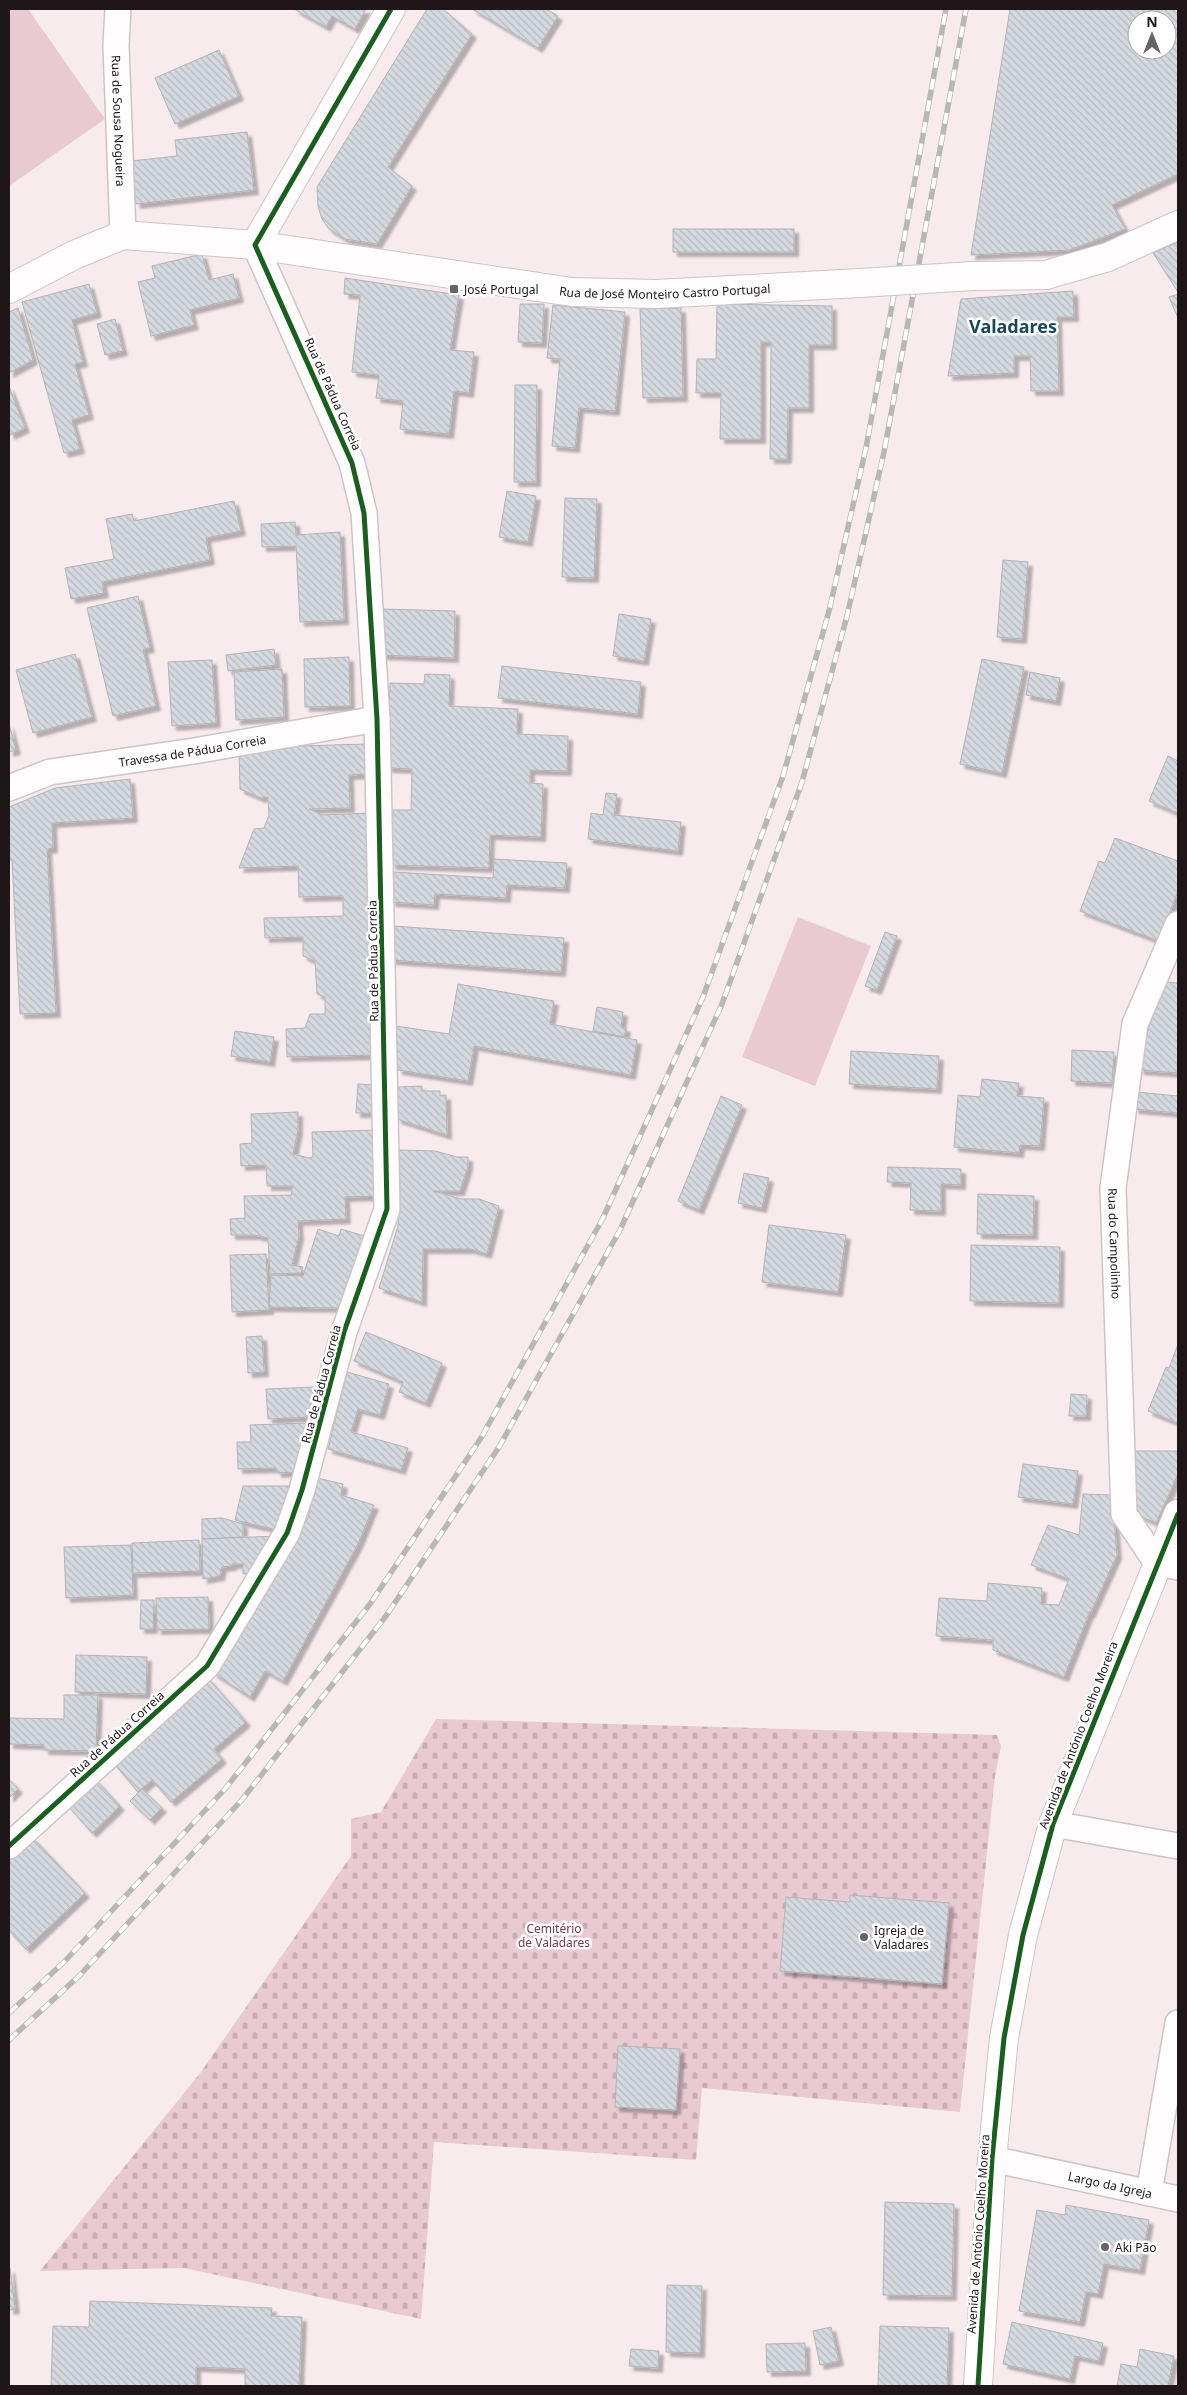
<svg xmlns="http://www.w3.org/2000/svg" width="1187" height="2395" viewBox="0 0 1187 2395" font-family="'Noto Sans',sans-serif">
	<style>
		.green { fill: #e9cad3 }
		.cemetery { fill: url(#cemetery-stones) }
		.building { fill: url(#building-back-hatch); stroke: #b4b2b5; fill-rule: evenodd; filter: url(#shadow) }
		.lines { fill: none; stroke-linecap: round; stroke-linejoin: round }
		.street-casing { stroke: #cec4c7; stroke-width: 28 }
		.secondary-casing { stroke: #cec4c7; stroke-width: 30 }
		.street { stroke: #fefcfc; stroke-width: 25 }
		.secondary { stroke: #fefcfc; stroke-width: 28 }
		.rail-casing { stroke: #b9b6b7; stroke-width: 5.5 }
		.rail { stroke: #fff; stroke-width: 4; stroke-dasharray: 11; stroke-linecap: butt }
		.secondary-bridge-casing { stroke: #cec4c7; stroke-width: 30; stroke-linecap: butt }
		.secondary-bridge { stroke: #fefcfc; stroke-width: 28 }
		.cycleway-casing { stroke: #fff; stroke-width: 8 }
		.cycleway { stroke: #1b5e20; stroke-width: 5 }
		.poi-dot { fill: #6a6164; stroke: #fff; stroke-width: 2 }
		.labels { text-anchor: middle; dominant-baseline: central; stroke-width: 5; stroke-linejoin: round; paint-order: stroke }
		.street-label { font-size: 12px; fill: #1e1619; stroke: #fff }
		.poi-label { font-size: 12px; fill: #1e1619; stroke: #fff; text-anchor: start }
		.park-label { font-size: 12px; fill: #7a3750; stroke: #fff }
		.district-label { font-size: 18px; font-weight: bold; fill: #17495b; stroke: #fff }
	</style>
	<defs>
		<pattern id="cemetery-stones" width="16" height="16" patternUnits="userSpaceOnUse" patternTransform="scale(1.25)"><rect width="16" height="16" fill="#e9cad3"/><path d="M2 7V4a2 2 0 0 1 4 0v3zM10 15v-3a2 2 0 0 1 4 0v3z" fill="#c7adb5"/></pattern>
		<pattern id="building-back-hatch" width="6" height="6" patternUnits="userSpaceOnUse" patternTransform="scale(1.25)"><rect width="6" height="6" fill="#d4dae0"/><path d="M-1 5l2 2M0 0l6 6M5-1l2 2" fill="none" stroke="#b6bac0"/></pattern>
		<filter id="shadow"><feDropShadow dx="4.5" dy="4.5" stdDeviation="1" flood-color="#0004"/></filter>
	</defs>
	<rect width="100%" height="100%" fill="#f7ebee"/>
	<!-- green -->
	<g class="green">
		<path d="M9 9H28L105 119 9 186Z"/>
		<path d="M798 917 871 946 815 1086 742 1057Z"/>
	</g>
	<!-- cemetery -->
	<path class="cemetery" d="M436 1719 997 1735 1001 1746 995 1776 960 2112 702 2088 696 2160 434 2142 421 2319 184 2268 40 2271 201 2072 351 1856V1819L381 1812Z"/>
	<!-- building -->
	<g class="building">
		<path d="M294 9H366L355 29 332 16 326 27Z"/>
		<path d="M427 9H443L472 34 388 167 412 186 377 244 345 239 329 229 322 219 318 206 317 187Z"/>
		<path d="M472 9H546L558 16 538 48Z"/>
		<path d="M1010 9H1178V174L1112 205 1125 229 1069 250 971 255ZM1137 20H1167V50H1137Z"/>
		<path d="M219 50 239 96 175 124 155 78Z"/>
		<path d="M247 132 254 190 136 204 131 161 177 156 175 140Z"/>
		<rect x="673" y="229" width="121" height="23"/>
		<path d="M1178 242V292L1153 253Z"/>
		<path d="M202 254 209 280 233 274 239 298 190 310 194 325 151 336 138 282 155 278 152 266Z"/>
		<path d="M345 278 459 295 450 350 474 352 469 393 454 391 449 434 400 429 403 401 376 398 379 375 352 372 360 295 344 294Z"/>
		<path d="M89 284 97 313 72 320 83 362 75 364 89 415 72 420 80 449 64 453 22 302Z"/>
		<path d="M1073 291 1074 317H1057L1059 391H1031L1030 356H1014V373L948 376 961 299Z"/>
		<path d="M1178 294V318L1169 297Z"/>
		<path d="M520 304H544L542 343 518 342Z"/>
		<path d="M717 304 832 306V345H809V408H788L787 459H770L771 342H761V439H720L721 393H696L697 359H716Z"/>
		<path d="M553 305 625 312 615 411 579 408 575 448 552 446 560 359 547 358Z"/>
		<path d="M18 308 33 360 9 373V312Z"/>
		<path d="M681 308 683 397 643 398 640 309Z"/>
		<path d="M115 319 123 351 105 355 97 324Z"/>
		<path d="M515 385H537L536 482H514Z"/>
		<path d="M9 386 25 428 10 435 9 431Z"/>
		<path d="M507 491 536 496 528 542 499 537Z"/>
		<path d="M565 498 597 499 594 578 562 577Z"/>
		<path d="M234 501 241 531 206 538 210 560 102 582 104 593 71 599 65 568 114 559 106 519 132 514 134 521Z"/>
		<path d="M295 522 296 535 340 532 344 620 300 622 296 546 262 547 261 524Z"/>
		<path d="M1003 560 1028 562 1022 639 997 637Z"/>
		<path d="M138 596 150 648 143 649 156 706 113 716 87 608Z"/>
		<path d="M383 609 455 611 454 658 381 655Z"/>
		<path d="M619 614 651 619 644 661 613 656Z"/>
		<path d="M274 649 276 665 228 671 226 655Z"/>
		<path d="M75 654 92 717 33 733 16 670Z"/>
		<path d="M349 657 350 706 305 707 304 659Z"/>
		<path d="M982 659 1024 667 1002 773 960 764Z"/>
		<path d="M212 660 216 723 172 726 168 662Z"/>
		<path d="M502 666 641 682 638 714 498 698Z"/>
		<path d="M282 669 284 717 236 720 234 672Z"/>
		<path d="M1030 672 1060 678 1056 701 1026 695Z"/>
		<path d="M425 674 450 675 449 706 518 709 517 734 568 736 567 771 530 770V783L543 784 541 837 490 835 489 868 391 865 393 810H411L412 769 387 768 390 683 424 684Z"/>
		<path d="M9 724 16 750 9 752Z"/>
		<path d="M366 744 367 774 349 775 350 808 309 809 323 815 369 813 376 1055 287 1057 286 1029 305 1028 310 1014H325V997L317 994 315 961 303 956V937L265 938 264 918 343 916V896L299 897 298 866 239 868 254 829 264 828 269 815 268 797 261 798 240 789 239 748Z"/>
		<path d="M1168 756 1178 761V813L1149 801Z"/>
		<path d="M130 779 133 818 52 823 53 848 47 849 56 1013 20 1014 12 860H9V807L55 788Z"/>
		<path d="M606 793 617 794 614 815 681 822 678 851 588 839 591 813 603 815Z"/>
		<path d="M1115 838 1178 861V891L1159 941 1080 911 1099 861 1105 863Z"/>
		<path d="M494 859 567 863 565 888 507 885 506 898 435 894 434 905 391 902 393 872 493 878Z"/>
		<path d="M393 926 564 938 561 972 391 960Z"/>
		<path d="M885 932 897 936 877 990 865 986Z"/>
		<path d="M1165 982 1178 983V1073L1139 1070 1144 1041Z"/>
		<path d="M458 984 554 1001 550 1024 637 1040 631 1075 474 1046 468 1081 398 1070 396 1026 449 1034Z"/>
		<path d="M597 1007 623 1012 621 1027 626 1028 624 1037 593 1031Z"/>
		<path d="M235 1031 274 1037 270 1062 231 1056Z"/>
		<path d="M1072 1050 1114 1052 1112 1083 1071 1081Z"/>
		<path d="M851 1051 939 1056 937 1089 849 1084Z"/>
		<path d="M982 1079 1019 1083 1017 1096 1044 1098 1040 1146 1020 1145 1019 1153 954 1147 958 1095 980 1097Z"/>
		<path d="M358 1084 375 1085 374 1113H356Z"/>
		<path d="M422 1086V1091H440V1096L446 1095 447 1135 397 1119 396 1087Z"/>
		<path d="M1136 1092 1178 1096V1113L1134 1109Z"/>
		<path d="M721 1096 742 1105 699 1210 678 1201Z"/>
		<path d="M298 1112V1130L293 1154 309 1158 313 1157 312 1132 377 1130 379 1196 345 1197 346 1219 298 1221 299 1236 292 1265 303 1267 301 1273 270 1274 268 1238 254 1235H231L230 1219 245 1218 244 1196 291 1195 293 1186H267L266 1165 241 1166 240 1144 252 1143 251 1114Z"/>
		<path d="M399 1150 435 1151 457 1157H468V1166L460 1191H434L461 1199H479L499 1206 487 1254 471 1249H423L422 1302 379 1288 398 1226Z"/>
		<path d="M888 1167 961 1169V1185L941 1184V1211L910 1210 911 1183 887 1182Z"/>
		<path d="M744 1173 769 1178 762 1208 738 1203Z"/>
		<path d="M978 1194 1034 1196 1033 1235 977 1234Z"/>
		<path d="M769 1225 846 1235 838 1292 762 1282Z"/>
		<path d="M318 1229 339 1236 341 1229 368 1237 343 1308 269 1307 271 1275 303 1276Z"/>
		<path d="M971 1245 1060 1247 1059 1303 970 1301Z"/>
		<path d="M266 1254 269 1310 232 1312 230 1255Z"/>
		<path d="M366 1332 442 1363 426 1403 399 1392 403 1382 354 1361Z"/>
		<path d="M262 1336 264 1372 248 1373 246 1337Z"/>
		<path d="M1178 1344V1423L1148 1411 1166 1367 1169 1368Z"/>
		<path d="M347 1372 389 1384 380 1415 358 1409 351 1432 408 1448 401 1470 328 1449Z"/>
		<path d="M315 1387 310 1417 268 1419 266 1389Z"/>
		<path d="M1071 1394 1087 1395 1086 1416H1069Z"/>
		<path d="M307 1423 295 1472 277 1473 276 1468 238 1469 237 1442H251L250 1425Z"/>
		<path d="M1132 1451H1178V1474L1156 1523 1135 1514Z"/>
		<path d="M1023 1464 1078 1471 1073 1504 1018 1497Z"/>
		<path d="M317 1478 343 1484 341 1495 374 1505 358 1544 283 1681 265 1671 250 1697 213 1673 308 1518Z"/>
		<path d="M243 1486H294L281 1531 235 1520Z"/>
		<path d="M1083 1494 1112 1495 1117 1555 1090 1614V1611L1064 1677 993 1650V1640L936 1636 939 1598 987 1601 988 1583 1042 1588 1041 1604 1059 1605 1069 1579 1031 1565 1048 1525 1079 1535Z"/>
		<path d="M222 1518 243 1524V1537L202 1539V1519Z"/>
		<path d="M278 1536 252 1573 243 1574V1564H232V1566L222 1567 220 1576 203 1579 202 1539Z"/>
		<path d="M199 1540 200 1571 133 1573 132 1543Z"/>
		<path d="M131 1545 133 1595 66 1598 64 1547Z"/>
		<path d="M208 1597 209 1629 157 1630 156 1598Z"/>
		<path d="M141 1600H154L153 1629H140Z"/>
		<path d="M76 1655 147 1657 146 1694 75 1692Z"/>
		<path d="M209 1679 246 1722 214 1749 222 1759 171 1802 152 1780 138 1792 112 1761Z"/>
		<path d="M64 1695H98L96 1751 44 1750V1745L9 1744V1718L64 1719Z"/>
		<path d="M9 1779 18 1789 9 1798Z"/>
		<path d="M96 1780 120 1806 92 1833 68 1806Z"/>
		<path d="M142 1789 162 1808 150 1820 130 1801Z"/>
		<path d="M33 1838 85 1893 26 1949 9 1931V1861Z"/>
		<path d="M850 1895 949 1903 942 1984 780 1971 786 1897 850 1902Z"/>
		<path d="M618 2046 680 2049 676 2110 615 2107Z"/>
		<path d="M885 2202 954 2204 952 2296 883 2295Z"/>
		<path d="M1066 2205 1149 2220 1140 2270 1104 2264 1098 2294 1086 2292 1080 2322 1019 2311 1037 2210 1065 2215Z"/>
		<path d="M10 2268 15 2309 9 2310V2269Z"/>
		<path d="M667 2285 702 2286 700 2353 666 2352Z"/>
		<path d="M90 2301 272 2308 271 2316 302 2317 299 2386H245V2369L196 2367V2386H51L53 2326 89 2327Z"/>
		<path d="M1012 2322 1103 2343 1099 2361 1075 2356 1070 2379 1003 2364Z"/>
		<path d="M880 2326 949 2328 947 2386H878Z"/>
		<path d="M831 2327 839 2361 820 2365 813 2331Z"/>
		<path d="M805 2343 806 2371 767 2372 766 2344Z"/>
		<path d="M631 2349 659 2351 658 2368 629 2366Z"/>
		<path d="M1140 2349 1174 2356 1168 2386H1117L1121 2364 1137 2367Z"/>
	</g>
	<g class="lines">
		<!-- street casing -->
		<g class="street-casing">
			<g id="street">
				<path id="s1" d="M118 9 116 45 123 235"/>
				<path id="s2" d="M9 788 50 772 194 751 377 719"/>
				<path id="s3" d="M1178 924 1135 1024 1113 1188 1124 1514 1157 1563 1178 1567"/>
				<path d="M1053 1824 1178 1846"/>
				<path d="M9 1846 207 1666 287 1533 302 1490 344 1332 387 1209 377 719 364 513 352 463 255 245"/>
				<path id="s4" d="M992 2159 1178 2199"/>
				<path d="M1149 2193 1178 2023"/>
			</g>
		</g>
		<!-- secondary casing -->
		<g class="secondary-casing">
			<g id="secondary">
				<path d="M255 245 391 9"/>
				<path d="M973 276 1046 275 1108 257 1178 225"/>
				<path id="s5" d="M9 289 74 255 123 235 255 245 572 292 656 294 860 283"/>
				<path d="M978 2386 992 2159 1004 2038 1023 1935 1053 1824 1178 1514"/>
			</g>
		</g>
		<!-- street -->
		<use href="#street" class="street"/>
		<!-- secondary -->
		<use href="#secondary" class="secondary"/>
		<!-- rail casing -->
		<g class="rail-casing">
			<g id="rail">
				<path d="M9 2013 64 1962 225 1789 370 1604 481 1438 602 1220 703 997 783 776 829 611 866 448 946 9"/>
				<path d="M9 2040 79 1976 241 1801 386 1616 499 1447 620 1230 722 1004 802 782 847 616 884 452 966 9"/>
			</g>
		</g>
		<!-- rail -->
		<use href="#rail" class="rail"/>
		<!-- secondary-bridge casing -->
		<g class="secondary-bridge-casing">
			<path id="secondary-bridge" d="M860 283 973 276"/>
		</g>
		<!-- secondary-bridge -->
		<use href="#secondary-bridge" class="secondary-bridge"/>
		<!-- cycleway casing -->
		<g class="cycleway-casing">
			<g id="cycleway">
				<path d="M9 1846 207 1666 287 1533 302 1490 344 1332 387 1209 377 719 364 513 352 463 255 245 391 9"/>
				<path d="M978 2386 992 2159 1004 2038 1023 1935 1053 1824 1178 1514"/>
			</g>
		</g>
		<!-- cycleway -->
		<use href="#cycleway" class="cycleway"/>
	</g>
	<!-- markers -->
	<g class="poi-dot">
		<rect x="449" y="284" width="10" height="10" rx="2.5"/>
		<circle cx="864" cy="1937" r="5"/>
		<circle cx="1105" cy="2247" r="5"/>
	</g>
	<g class="labels">
		<!-- street labels -->
		<g class="street-label">
			<text stroke="none"><textPath href="#s1" startOffset="112">Rua de Sousa Nogueira</textPath></text>
			<text stroke="none"><textPath href="#s5" startOffset="672">Rua de José Monteiro Castro Portugal</textPath></text>
			<text transform="translate(333 394) rotate(66)">Rua de Pádua Correia</text>
			<text stroke="none"><textPath href="#s2" startOffset="188">Travessa de Pádua Correia</textPath></text>
			<text transform="translate(373 961) rotate(-91)">Rua de Pádua Correia</text>
			<text stroke="none"><textPath href="#s3" startOffset="330">Rua do Campolinho</textPath></text>
			<text transform="translate(321 1384) rotate(-75)">Rua de Pádua Correia</text>
			<text transform="translate(117 1734) rotate(-42)">Rua de Pádua Correia</text>
			<text transform="translate(1078 1735) rotate(-69)">Avenida de António Coelho Moreira</text>
			<text stroke="none"><textPath href="#s4" startOffset="121">Largo da Igreja</textPath></text>
			<text transform="translate(978 2234) rotate(-86)">Avenida de António Coelho Moreira</text>
		</g>
		<!-- poi labels -->
		<g class="poi-label">
			<text x="464" y="289">José Portugal</text>
			<text x="874" y="1930">Igreja de<tspan x="874" dy="14">Valadares</tspan></text>
			<text x="1115" y="2247">Aki Pão</text>
		</g>
		<!-- park labels -->
		<g class="park-label">
			<text x="554" y="1928">Cemitério<tspan x="554" dy="14">de Valadares</tspan></text>
		</g>
		<!-- district labels -->
		<g class="district-label">
			<text x="1013" y="326">Valadares</text>
		</g>
	</g>
	<!-- border -->
	<rect width="1187" height="2395" fill="none" stroke="#1e1619" stroke-width="20"/>
	<!-- north arrow -->
	<g transform="translate(1152 35)"><circle r="24" fill="#ffffff" stroke="#a5a2a3"/>
	<path d="M0-4L9 19L0 12L-9 19Z" fill="#6a6164"/>
	<text y="-8" font-size="14" font-weight="bold" text-anchor="middle" fill="#1e1619">N</text>
	</g>
</svg>
